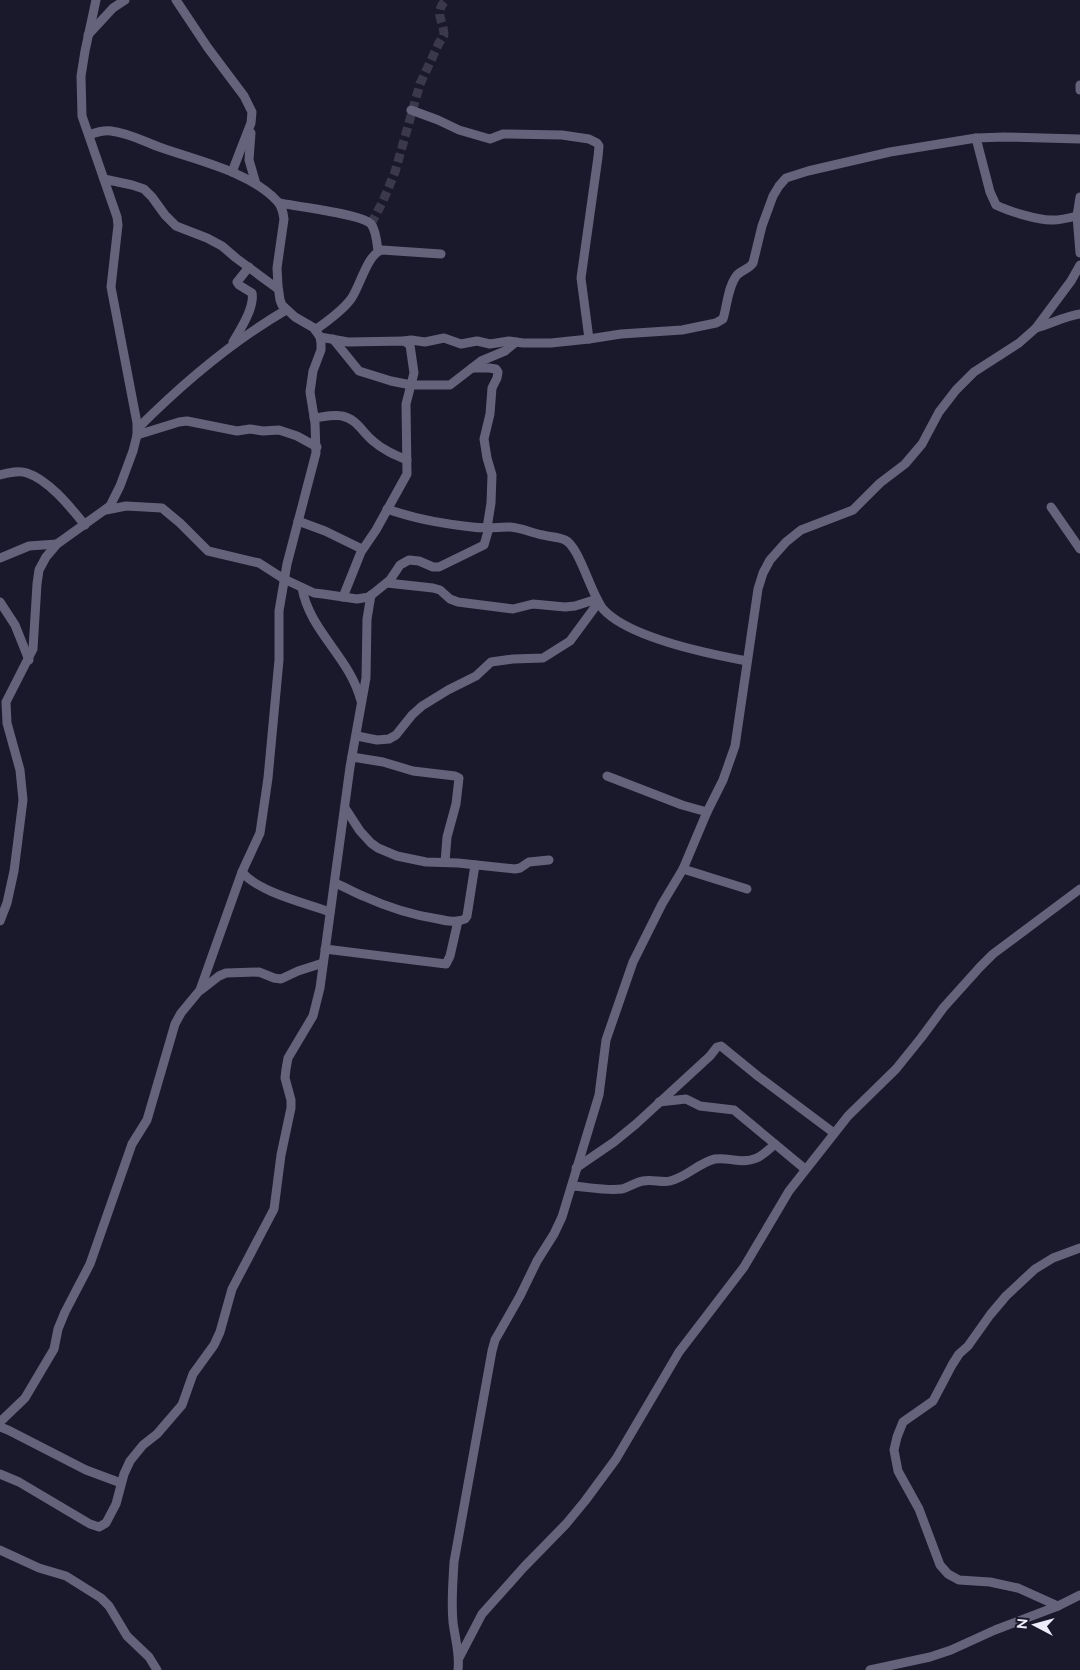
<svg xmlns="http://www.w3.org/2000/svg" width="1080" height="1670" viewBox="0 0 1080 1670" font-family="Raleway,sans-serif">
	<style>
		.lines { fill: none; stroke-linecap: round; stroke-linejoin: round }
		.minor-tunnel { stroke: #3a384a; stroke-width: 9; stroke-dasharray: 9 4.5; stroke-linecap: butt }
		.minor { stroke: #65637b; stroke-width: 9 }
	</style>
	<rect width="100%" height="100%" fill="#1a182b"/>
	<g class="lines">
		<!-- minor-tunnel -->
		<path class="minor-tunnel" d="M371 224 383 201 395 172 420 84 439 43 444 35C444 21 433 13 446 0"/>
		<!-- minor -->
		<g class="minor">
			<path d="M176 0 208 48 244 96 252 112 251 123 232 172"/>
			<path d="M88 35 113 8 125 0"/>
			<path d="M1080 85V90"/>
			<path d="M411 110 438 120 459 130 490 139 503 134 562 135 589 139 597 143 599 146 598 157 581 278 589 339"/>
			<path d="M251 133 249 160 256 184"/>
			<path d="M976 138 990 192 996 205C1008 211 1040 221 1053 220 1061 220 1069 218 1077 216"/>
			<path d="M104 179 132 185 144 189 152 197 165 215 176 226 207 238 222 246 236 258 278 289"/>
			<path d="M1080 197 1077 216 1080 253"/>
			<path d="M279 203C295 206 362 214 371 224 376 230 377 243 378 251"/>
			<path d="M1036 328C1051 324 1065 316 1080 314"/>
			<path d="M315 330C328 321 342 311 351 299 360 287 367 254 382 250L441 254"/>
			<path d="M320 337 348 342 404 341 410 345 414 373 406 404 407 474 376 530 361 552 343 597"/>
			<path d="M333 339 359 371 391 381 411 385H450L481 361 505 351 516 342"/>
			<path d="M404 341 411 340 425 342 444 338 461 344 477 341 490 344 509 341 523 343H551L589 339 621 334 682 330 716 323 723 319C727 306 728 286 737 275 742 270 749 269 753 263L762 226 773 196 779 186 786 178 808 171 890 152 976 138 1004 137 1080 139"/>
			<path d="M233 342C240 330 255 307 252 293L239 285 237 282 249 267"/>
			<path d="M472 368H489L496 369 498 372 497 378 492 388 490 414 484 439 487 458 492 475 491 503 487 528"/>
			<path d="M314 418C323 417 334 414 342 416 357 419 362 432 373 441 383 450 395 455 407 460"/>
			<path d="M138 428C183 383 231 342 286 310"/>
			<path d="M137 435 179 422 187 421 237 431 250 429 263 431 279 430 297 436 317 447"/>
			<path d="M0 475C8 473 19 470 27 473 49 480 71 508 85 525"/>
			<path d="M1051 507 1080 549"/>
			<path d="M387 509C415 519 444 524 472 527 485 529 498 527 510 527 522 528 532 533 543 535 550 537 559 537 565 540 579 546 591 594 603 609 629 638 709 654 747 661"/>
			<path d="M106 510 126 506 162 508 180 523 208 551 259 563 284 579 314 593 323 594 357 599 369 597 390 580 400 565 409 560 419 561 433 567H439L484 545 489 528"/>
			<path d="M298 521 325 531 362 549"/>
			<path d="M0 558 29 546 57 544"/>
			<path d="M387 583 433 588 440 590 450 599 458 602 513 609 533 604 565 607 575 606 597 599"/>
			<path d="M302 588C310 632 350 657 361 701"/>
			<path d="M0 602 15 625 29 660"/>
			<path d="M357 736 377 740 389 739 396 735 412 715 422 706 448 690 476 676 491 662 513 659 543 658 570 641 598 603"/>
			<path d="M352 757 383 762 413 771 455 776 459 778 456 804 447 837 445 862"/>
			<path d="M607 776 682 805 707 812"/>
			<path d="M345 808 360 831 371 843 378 848 397 856 426 862 458 863 515 869 520 868 529 862 549 860"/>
			<path d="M683 869 747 889"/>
			<path d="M242 872C258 892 306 903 330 912"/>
			<path d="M335 883C345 887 353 892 363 896 387 907 412 915 438 919 447 921 456 923 465 919L467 916 475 865"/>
			<path d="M0 921 7 903 14 871 23 800 20 770 7 723 6 702 33 649 37 584 39 570 46 557 57 544 110 506 120 486 133 451 137 435V423L111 287 118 225 117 217 82 116 81 76 85 51 96 0"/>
			<path d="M325 949 446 964 450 956 458 921"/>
			<path d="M201 990 219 976 226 973 259 972 274 978 281 979 298 971 323 963"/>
			<path d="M659 1102 686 1099 700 1106 734 1110 805 1169"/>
			<path d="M576 1168 614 1142 636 1124 710 1056 717 1047 721 1046 759 1077 834 1133"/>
			<path d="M572 1186C588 1187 606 1191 622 1189 629 1187 636 1182 643 1181 652 1179 662 1183 670 1181 687 1177 698 1163 715 1159 722 1158 727 1159 734 1160 754 1163 761 1157 775 1144"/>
			<path d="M0 1422 25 1398 54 1349 58 1329 65 1312 90 1264 132 1144 147 1120 175 1024 181 1013 200 990 242 872 260 833 268 778 279 660V611L287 564 316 453 315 423 310 392 313 371 321 350V343L320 337 314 328 295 317 282 305 280 300 278 286 277 268 284 219C283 212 282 206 277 201 250 172 199 161 162 148 145 142 129 133 111 131 103 130 97 132 89 135"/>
			<path d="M0 1427 8 1430 86 1470 121 1483"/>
			<path d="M0 1474 19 1482 90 1524 99 1527 106 1523 116 1504 124 1474 130 1461 143 1445 157 1434 182 1405 193 1374 214 1345 220 1332 232 1289 274 1209 281 1155 291 1108V1100L285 1078 286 1069 288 1058 313 1016 320 988 350 767 366 678 367 619 371 595"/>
			<path d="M0 1550 39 1568 66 1576 101 1598 109 1606 127 1636 149 1657 157 1670"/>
			<path d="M1058 1606 1018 1588 990 1582 959 1580 948 1574 940 1565 919 1509 898 1471 894 1450 897 1437 903 1422 933 1401 952 1365 959 1354 968 1346 990 1315 1006 1296 1035 1269 1053 1258 1080 1248"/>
			<path d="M459 1658 482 1614 524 1567 566 1524 585 1501 616 1459 679 1352 744 1267 789 1191 837 1130 848 1116 896 1069 921 1038 944 1007 980 967 993 954 1080 889"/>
			<path d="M458 1670C460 1653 455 1639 453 1622 451 1602 453 1582 454 1562L492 1351 495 1340 520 1296 537 1261 554 1234 562 1217 599 1095 606 1040 633 962 662 904 683 869 707 812 723 780 735 746 758 589 763 573 770 560 786 542 801 530 853 510 880 483 905 464 922 444 939 412 956 390 974 372 1019 343 1036 328 1071 281 1080 265"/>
			<path d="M870 1670 930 1657 951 1650 995 1630 1058 1606 1080 1595"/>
		</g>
	</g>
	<!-- north arrow -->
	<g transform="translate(1035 1625) rotate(276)" stroke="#1a182b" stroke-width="4" paint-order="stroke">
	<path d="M0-4L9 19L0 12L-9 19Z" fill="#ececfa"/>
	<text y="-8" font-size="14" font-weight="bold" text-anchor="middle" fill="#ececfa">N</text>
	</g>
</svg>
